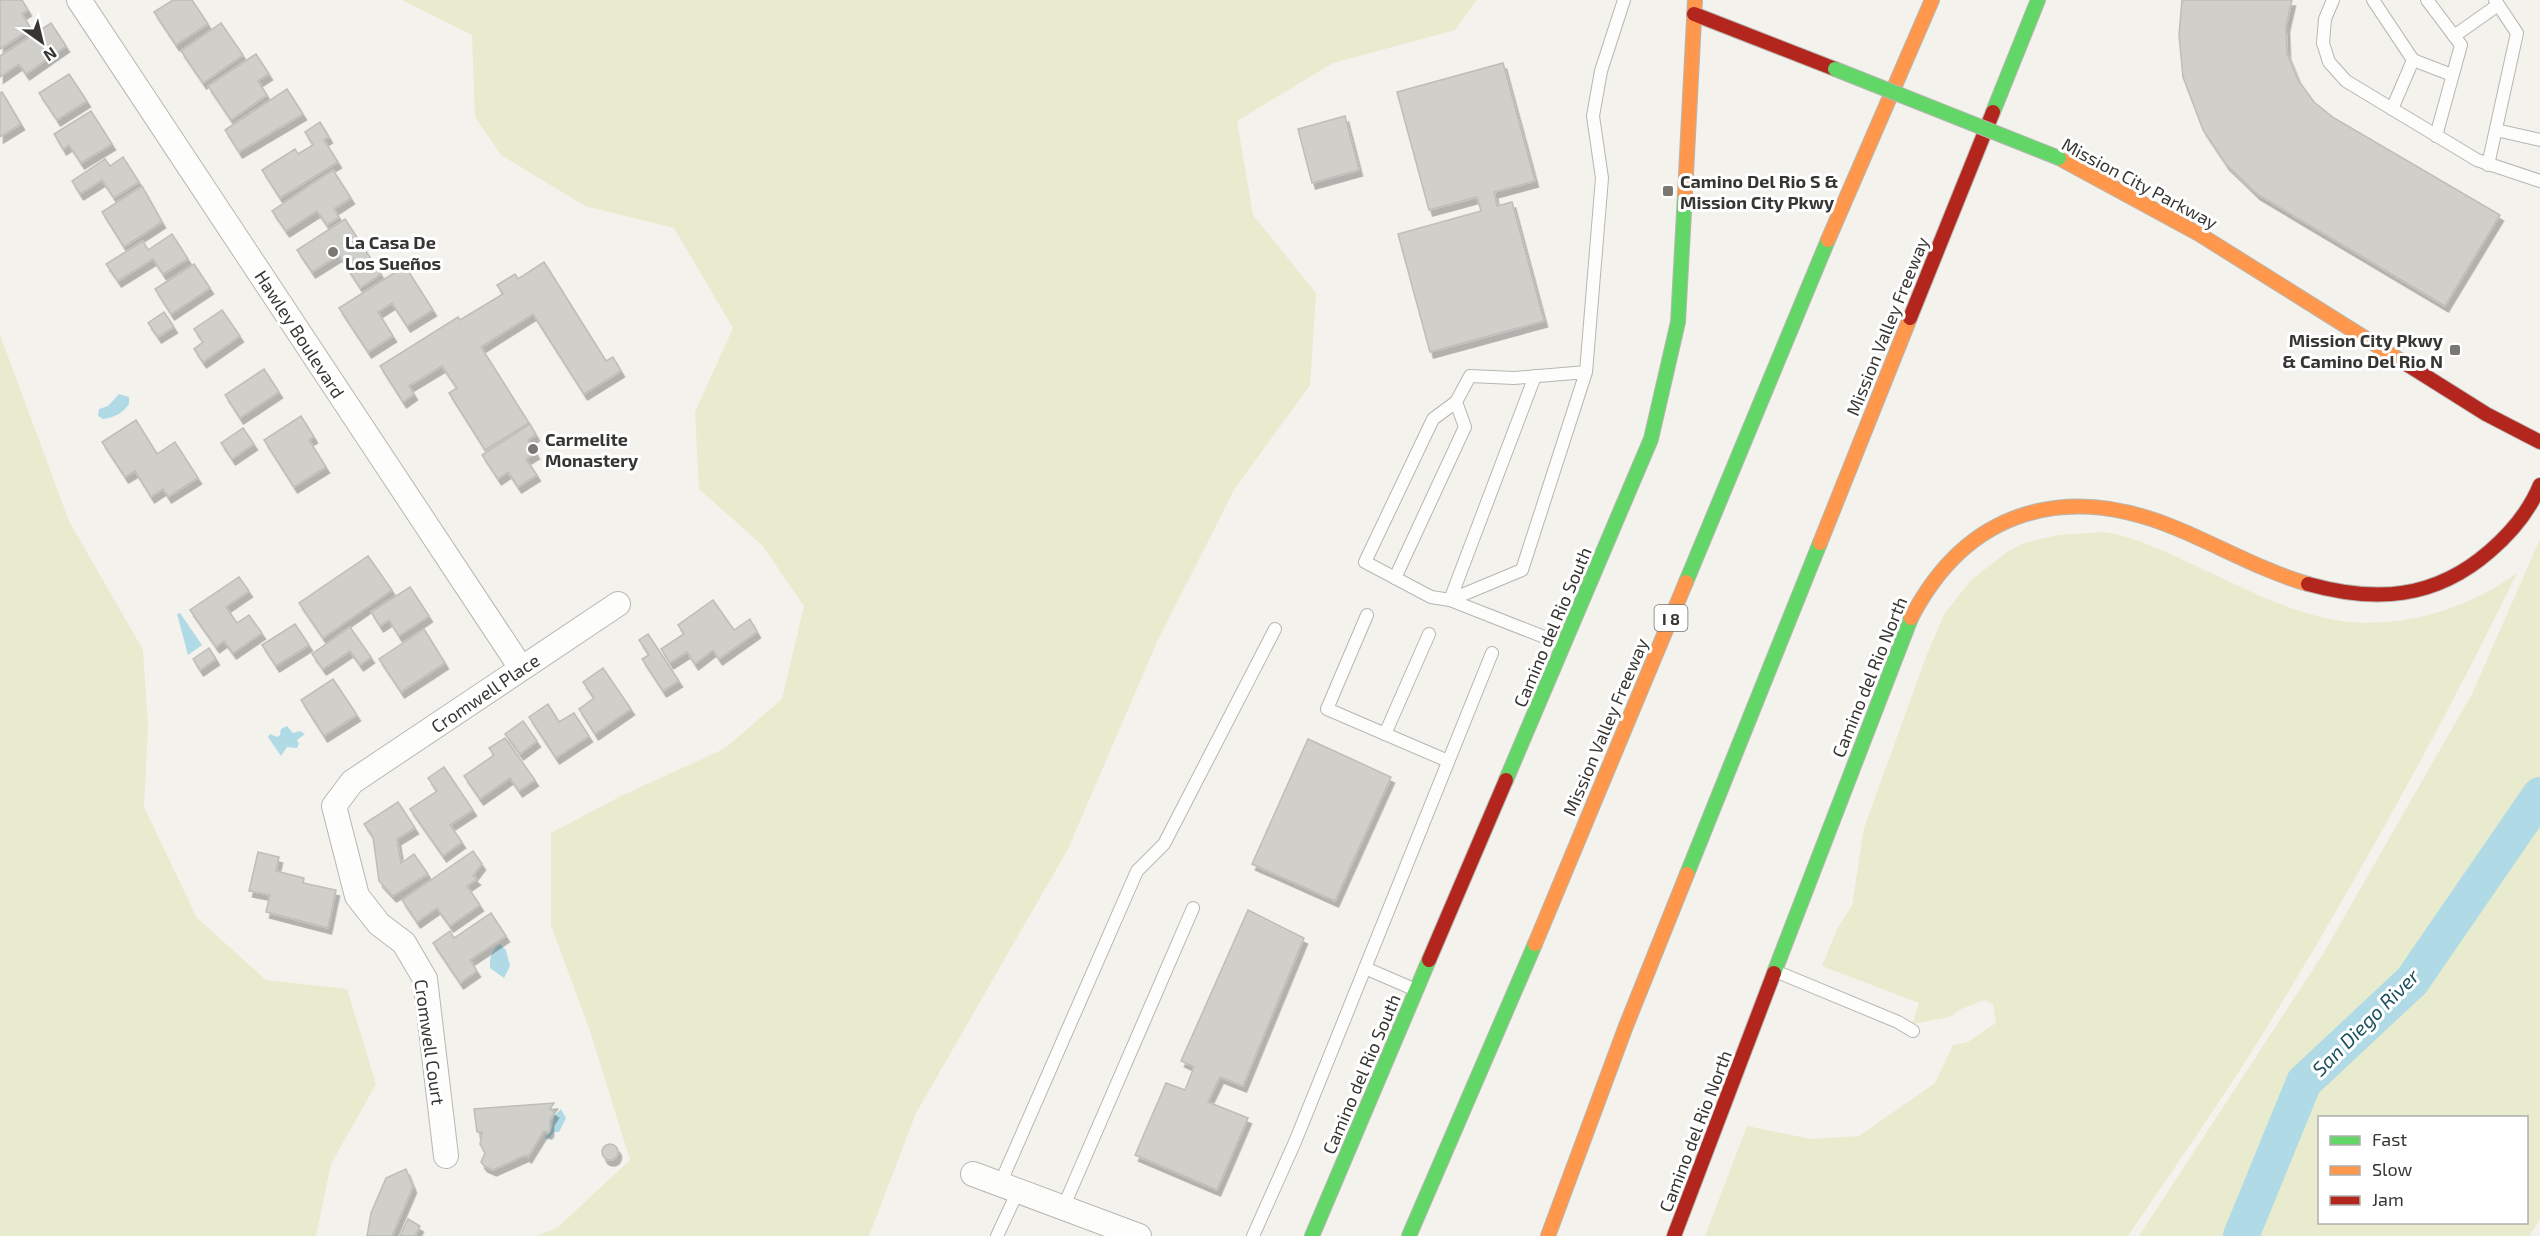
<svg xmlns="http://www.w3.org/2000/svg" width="2540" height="1236" viewBox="0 0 2540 1236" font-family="'Exo 2',sans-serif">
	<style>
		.green { fill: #e8ebce; fill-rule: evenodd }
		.water { fill: #b0dbe6 }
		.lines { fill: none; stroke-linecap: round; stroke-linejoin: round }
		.river { stroke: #b0dbe6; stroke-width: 36 }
		.building { fill: #d0cfca; stroke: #bfbdb9; stroke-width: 1.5; filter: url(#shadow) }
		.lane-casing { stroke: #b7b6b1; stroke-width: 14 }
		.street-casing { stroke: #b7b6b1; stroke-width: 26 }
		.fast-casing { stroke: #b7b6b1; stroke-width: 16 }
		.slow-casing { stroke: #b7b6b1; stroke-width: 16 }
		.jam-casing { stroke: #b7b6b1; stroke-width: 16 }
		.lane { stroke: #fdfdfc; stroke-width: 12 }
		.street { stroke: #fdfdfc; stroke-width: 24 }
		.fast { stroke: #63d668; stroke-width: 14 }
		.slow { stroke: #ff974d; stroke-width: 14 }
		.jam { stroke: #b3261e; stroke-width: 14 }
		.fast-bridge-casing { stroke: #b7b6b1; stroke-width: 16; stroke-linecap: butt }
		.fast-bridge { stroke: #63d668; stroke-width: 14 }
		.poi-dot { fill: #797873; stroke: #fff; stroke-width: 2 }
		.labels { text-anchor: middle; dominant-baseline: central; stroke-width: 6; stroke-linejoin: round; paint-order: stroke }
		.shield { fill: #fff; stroke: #737270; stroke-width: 1.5 }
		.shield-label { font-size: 16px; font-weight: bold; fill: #373632 }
		.poi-label { font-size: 18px; font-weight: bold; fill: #373632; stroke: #fff; text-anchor: start }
		.street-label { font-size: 18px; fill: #373632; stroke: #fff }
		.water-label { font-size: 20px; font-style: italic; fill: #1b505d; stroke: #fff }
	</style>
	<defs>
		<filter id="shadow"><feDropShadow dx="3.5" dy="6" stdDeviation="0" flood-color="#0004"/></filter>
	</defs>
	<rect width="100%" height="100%" fill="#f4f2ec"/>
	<!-- green -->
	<g class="green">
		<path d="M402 0H1477L1455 30 1333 63 1237 121 1253 215 1316 293 1310 385 1234 490 1157 642 1068 849 916 1113 869 1236H536L557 1228 630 1160 590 1031 551 925V833L623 795 724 749 782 699 804 606 762 545 699 489 695 412 733 328 674 228 585 206 501 155 475 117 472 35Z"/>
		<path d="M0 335 69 521 143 650 148 726 144 807 197 918 266 980 347 989 376 1084 331 1164 316 1236H0Z"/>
		<path d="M2102 532C2136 536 2170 554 2200 568 2245 588 2291 614 2341 621 2403 629 2468 609 2517 573 2439 733 2352 889 2259 1040 2217 1107 2172 1171 2128 1236H1705L1747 1126 1811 1139 1859 1136 1935 1083 1953 1045 1968 1042 1996 1023 1993 1004 1984 1000 1961 1009 1950 1017 1912 1024 1919 1003 1822 966 1837 929 1852 906 1864 828 1927 654 1945 613 1971 580 2007 552 2024 543 2058 535Z"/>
		<path d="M2540 539V1219L2529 1236H2139L2323 954 2472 694ZM2320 1118H2526V1222H2320Z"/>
	</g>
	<!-- water -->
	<g class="water">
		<path d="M119 394 129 397V404C122 414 115 417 103 419L98 416 99 409 108 406Z"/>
		<path d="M180 613 202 645 188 655 177 614Z"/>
		<path d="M287 726 293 733 300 731 305 734 297 740 299 744 297 748 287 747 281 756 268 737 270 734 277 737 280 735 281 729Z"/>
		<path d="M500 944 506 950 510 966 504 978 490 968C489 957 492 950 500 944Z"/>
		<path d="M561 1109 566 1118 559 1132H554L548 1140 545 1138 552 1128 554 1116Z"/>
	</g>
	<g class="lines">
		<!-- river -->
		<path class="river" d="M2241 1236 2304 1082 2412 981 2540 795"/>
	</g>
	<!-- building -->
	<g class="building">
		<path d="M0 0H22L28 10 22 14 31 29 0 49Z"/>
		<path d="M173 0H192L208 24 176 45 154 12Z"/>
		<path d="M2182 0H2292L2286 26 2287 53 2298 80 2314 102 2334 118 2500 215 2445 306 2257 194 2226 164 2203 130 2183 77 2179 35Z"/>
		<path d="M51 23 66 46 26 74 19 64 0 77V56Z"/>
		<path d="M221 23 243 55 203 83 181 51Z"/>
		<path d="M256 54 269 74 258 81 267 95 231 120 208 86Z"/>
		<path d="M1503 63 1535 181 1494 192 1497 206 1512 202 1544 321 1430 352 1398 234 1481 211 1477 197 1429 210 1397 92Z"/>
		<path d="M69 74 87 101 57 120 39 93Z"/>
		<path d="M287 89 303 114 239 152 225 130Z"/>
		<path d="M2 92 21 124 0 137V93Z"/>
		<path d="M91 111 112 144 81 163 69 145 63 149 54 134Z"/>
		<path d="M1345 116 1359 170 1312 183 1298 129Z"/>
		<path d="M320 122 329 137 324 140 338 162 280 198 262 170 295 149 298 154 313 145 305 132Z"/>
		<path d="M123 157 139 182 114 198 102 180 80 194 72 181 105 159 110 166Z"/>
		<path d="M333 170 351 198 334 209 339 217 327 225 317 211 286 231 272 211Z"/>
		<path d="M142 186 162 222 124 247 102 212Z"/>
		<path d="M345 219 381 274 360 288 339 255 312 272 297 250Z"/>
		<path d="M172 234 188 259 163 274 153 259 118 281 106 264 143 241 148 250Z"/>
		<path d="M544 262 606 361 613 357 621 371 584 394 533 314 481 347 529 423 485 450 449 393 457 388 442 366 409 386 414 394 403 402 380 366 458 317 460 320 503 294 497 285 515 274 518 279Z"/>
		<path d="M194 264 210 288 171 314 155 289Z"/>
		<path d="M405 266 433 310 407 326 392 303 378 312 393 336 368 352 339 308Z"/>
		<path d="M222 310 240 336 203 362 194 349 203 342 194 329Z"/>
		<path d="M164 312 174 327 158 337 148 323Z"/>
		<path d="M264 369 279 392 240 418 225 395Z"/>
		<path d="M301 416 314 437 309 440 326 467 294 487 264 440Z"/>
		<path d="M136 420 157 454 175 442 198 478 168 497 163 489 151 497 135 471 125 477 102 442Z"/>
		<path d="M530 424 536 435 528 440 536 453 526 459 537 475 518 487 508 472 498 479 482 455Z"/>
		<path d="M243 428 254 444 232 459 221 443Z"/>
		<path d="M368 556 392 590 323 638 299 603Z"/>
		<path d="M239 577 249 591 226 607 237 623 249 615 262 633 233 653 224 641 216 647 190 610Z"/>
		<path d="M410 587 429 616 399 636 389 620 380 626 371 612Z"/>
		<path d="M713 600 734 630 750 619 757 632 719 659 713 650 695 664 687 652 670 663 661 649 684 634 678 625Z"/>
		<path d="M295 624 309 645 276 666 262 645Z"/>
		<path d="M350 627 371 657 360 665 350 651 323 669 312 654Z"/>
		<path d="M424 629 445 663 401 692 379 659Z"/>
		<path d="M648 634 679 681 663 691 642 659 649 655 639 640Z"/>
		<path d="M209 648 216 659 200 670 193 659Z"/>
		<path d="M603 668 631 709 595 734 579 709 594 698 583 682Z"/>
		<path d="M333 679 357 715 324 736 301 700Z"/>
		<path d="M548 704 559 722 574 713 589 736 556 758 529 717Z"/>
		<path d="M523 721 537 741 520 754 505 734Z"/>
		<path d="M505 738 535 780 519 791 510 778 480 799 464 776 494 755 489 748Z"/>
		<path d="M1308 739 1391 777 1335 901 1252 864Z"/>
		<path d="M444 767 473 810 450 825 462 842 443 856 410 809 437 791 428 778Z"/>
		<path d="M398 802 415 828 397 839 401 863 414 854 428 874 393 896 379 881 373 837 364 824Z"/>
		<path d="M473 851 482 864 473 876 477 879 467 886 480 905 450 926 437 908 417 922 402 900Z"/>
		<path d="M258 852 279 857 276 871 304 878 303 883 336 890 328 928 266 912 270 895 249 891Z"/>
		<path d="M1248 910 1304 938 1243 1086 1220 1077 1208 1102 1248 1118 1217 1190 1135 1155 1166 1083 1185 1090 1194 1067 1181 1061Z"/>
		<path d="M491 913 506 936 470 960 477 971 460 983 433 943 450 931 454 938Z"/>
		<path d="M554 1103 550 1109 555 1112 550 1120V1131L548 1133 544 1131 528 1157 526 1155 493 1170 484 1166 481 1162 485 1153 480 1144 482 1132H477L474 1109Z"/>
		<circle cx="610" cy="1152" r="8"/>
		<path d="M406 1169 413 1187 392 1236H367L371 1213 386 1178Z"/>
		<path d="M408 1219 420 1226 415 1236H400Z"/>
	</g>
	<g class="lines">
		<!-- lane casing -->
		<g class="lane-casing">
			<g id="lane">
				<path d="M2333 0 2325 19 2323 43 2329 62 2346 81 2477 160 2540 181"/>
				<path d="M2373 0 2413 60 2452 75"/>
				<path d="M2427 0 2461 45 2436 136"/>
				<path d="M2454 36 2498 5"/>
				<path d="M2392 109 2413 60"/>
				<path d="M2496 130 2540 140"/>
				<path d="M2488 165 2517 33 2495 0"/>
				<path d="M1586 372 1514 378 1470 376 1456 402 1433 419 1365 562 1431 597 1450 600 1522 570 1586 372 1602 178 1593 116 1601 71 1624 0"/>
				<path d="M1535 376 1450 600 1562 644"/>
				<path d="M1395 578 1465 427 1456 402"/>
				<path d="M1367 615 1327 709 1448 761"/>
				<path d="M1385 734 1429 634"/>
				<path d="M1365 968 1416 990"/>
				<path d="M1775 971 1898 1022 1913 1031"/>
				<path d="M1000 1184 1137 871 1164 844 1275 629"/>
				<path d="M1063 1208 1193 908"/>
				<path d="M997 1236 1018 1191"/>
				<path d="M1253 1236 1295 1142 1492 653"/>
			</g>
		</g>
		<!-- street casing -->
		<g class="street-casing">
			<g id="street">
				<path d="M79 0 521 668"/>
				<path d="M446 1156 425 979 404 943 379 924 357 896 334 806 352 782 618 604"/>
				<path d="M973 1174 1139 1236"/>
			</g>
		</g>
		<!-- fast casing -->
		<g class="fast-casing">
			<g id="fast">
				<path d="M1993 112 2038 0"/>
				<path d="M1686 582 1828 240"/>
				<path d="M1506 780 1651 439 1678 322 1685 194"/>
				<path d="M1687 874 1820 543"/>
				<path d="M1774 973 1911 618"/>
				<path d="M1312 1236 1429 960"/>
				<path d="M1409 1236 1535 944"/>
			</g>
		</g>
		<!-- slow casing -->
		<g class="slow-casing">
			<g id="slow">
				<path d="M2059 158 2199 234 2408 365"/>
				<path d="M1685 194 1695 0"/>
				<path d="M1828 240 1932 0"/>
				<path d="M1820 543 1910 318"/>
				<path d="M1911 618C1968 508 2067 482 2178 529 2221 547 2263 571 2308 584"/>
				<path d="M1535 944 1686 582"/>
				<path d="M1548 1236 1626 1026 1687 874"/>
			</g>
		</g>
		<!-- jam casing -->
		<g class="jam-casing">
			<g id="jam">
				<path d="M1694 14 1835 69"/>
				<path d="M1910 318 1993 112"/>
				<path d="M2408 365 2486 414 2540 442"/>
				<path d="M2308 584C2376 603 2435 599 2490 551 2512 532 2529 512 2540 485"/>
				<path d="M1429 960 1506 780"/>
				<path d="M1674 1236 1774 973"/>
			</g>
		</g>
		<!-- lane -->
		<use href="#lane" class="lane"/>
		<!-- street -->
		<use href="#street" class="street"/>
		<!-- fast -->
		<use href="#fast" class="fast"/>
		<!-- slow -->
		<use href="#slow" class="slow"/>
		<!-- jam -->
		<use href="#jam" class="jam"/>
		<!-- fast-bridge casing -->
		<g class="fast-bridge-casing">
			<path id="fast-bridge" d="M1835 69 2059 158"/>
		</g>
		<!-- fast-bridge -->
		<use href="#fast-bridge" class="fast-bridge"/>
	</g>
	<!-- markers -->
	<g class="poi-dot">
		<rect x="1662" y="185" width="12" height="12" rx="3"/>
		<circle cx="333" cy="252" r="6"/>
		<rect x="2449" y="344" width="12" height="12" rx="3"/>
		<circle cx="533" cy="449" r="6"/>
	</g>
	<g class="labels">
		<!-- shield labels -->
		<rect class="shield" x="1654.5" y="605" width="33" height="26" rx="4.5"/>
		<g class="shield-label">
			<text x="1671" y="618">I 8</text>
		</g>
		<!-- poi labels -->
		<g class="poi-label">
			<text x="1680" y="181">Camino Del Rio S &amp;<tspan x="1680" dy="21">Mission City Pkwy</tspan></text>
			<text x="345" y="242">La Casa De<tspan x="345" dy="21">Los Sueños</tspan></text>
			<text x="2443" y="340" text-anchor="end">Mission City Pkwy<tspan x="2443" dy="21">&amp; Camino Del Rio N</tspan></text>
			<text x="545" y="439">Carmelite<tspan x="545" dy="21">Monastery</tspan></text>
		</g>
		<!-- street labels -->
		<g class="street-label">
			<text transform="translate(2140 183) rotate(28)">Mission City Parkway</text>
			<text transform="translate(1887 326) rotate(-68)">Mission Valley Freeway</text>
			<text transform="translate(300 334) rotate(57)">Hawley Boulevard</text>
			<text transform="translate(1552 627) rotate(-67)">Camino del Rio South</text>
			<text transform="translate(1869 677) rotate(-68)">Camino del Rio North</text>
			<text transform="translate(485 693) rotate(-34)">Cromwell Place</text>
			<text transform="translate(1605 727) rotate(-67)">Mission Valley Freeway</text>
			<text transform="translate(430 1042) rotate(82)">Cromwell Court</text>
			<text transform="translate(1361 1074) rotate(-67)">Camino del Rio South</text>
			<text transform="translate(1695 1131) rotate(-69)">Camino del Rio North</text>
		</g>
		<!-- water labels -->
		<g class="water-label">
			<text transform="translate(2365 1022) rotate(-45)">San Diego River</text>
		</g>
	</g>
	<!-- legend -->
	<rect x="2318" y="1116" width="210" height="108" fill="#ffffff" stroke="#afafad" stroke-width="1.5"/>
	<rect x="2330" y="1136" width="30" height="9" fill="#63d668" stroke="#afafad" stroke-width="1.5"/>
	<text x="2372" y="1146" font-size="18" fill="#373632">Fast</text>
	<rect x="2330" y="1166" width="30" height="9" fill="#ff974d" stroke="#afafad" stroke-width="1.5"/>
	<text x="2372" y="1176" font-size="18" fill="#373632">Slow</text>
	<rect x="2330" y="1196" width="30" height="9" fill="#b3261e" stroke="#afafad" stroke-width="1.5"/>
	<text x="2372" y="1206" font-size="18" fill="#373632">Jam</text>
	<!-- north arrow -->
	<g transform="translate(42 42) rotate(146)" stroke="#ffffff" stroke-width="4.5" paint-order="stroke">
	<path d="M0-4.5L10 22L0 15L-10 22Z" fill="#373632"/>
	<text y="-9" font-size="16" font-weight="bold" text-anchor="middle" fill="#373632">N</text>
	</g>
</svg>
